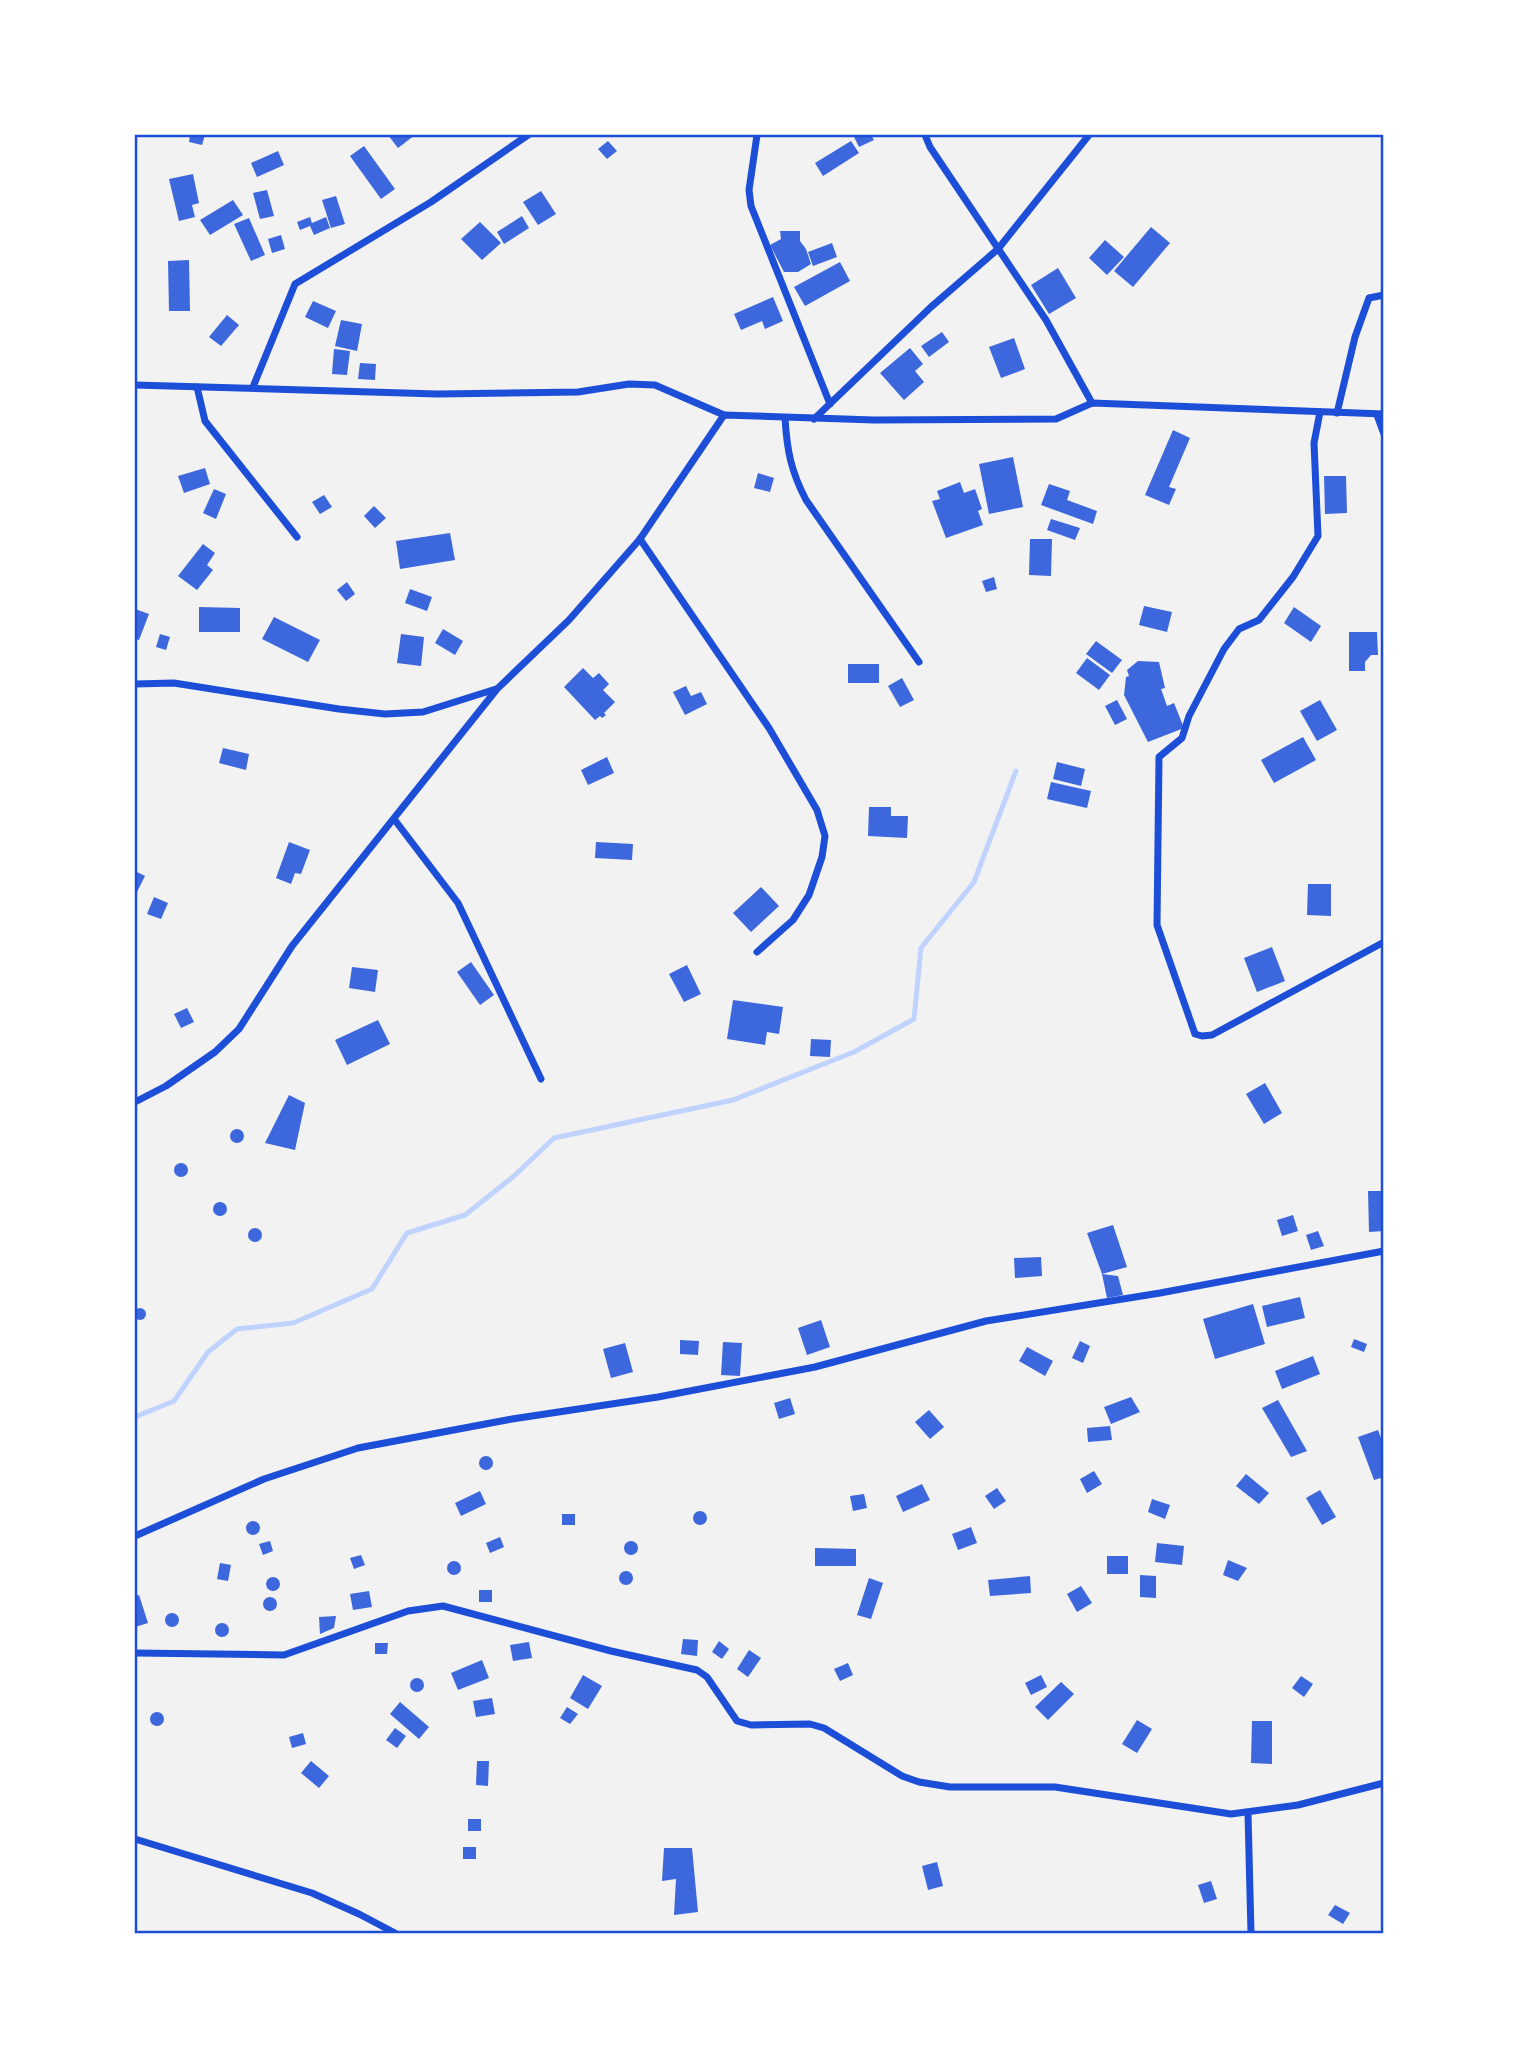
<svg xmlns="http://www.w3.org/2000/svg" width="1519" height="2068" viewBox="0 0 1519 2068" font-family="Mulish,sans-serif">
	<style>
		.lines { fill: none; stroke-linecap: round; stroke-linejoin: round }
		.stream { stroke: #bfd3fe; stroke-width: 5 }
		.building { fill: #3d67dc }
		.minor { stroke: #1d4ed8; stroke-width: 7 }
		.neatline { fill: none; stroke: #1d4ed8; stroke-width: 2.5 }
	</style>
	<rect width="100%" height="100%" fill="#f2f2f2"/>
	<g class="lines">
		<!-- stream -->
		<path class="stream" d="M135 1417 174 1401 208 1352 237 1329 293 1323 372 1289 407 1233 465 1215 514 1176 554 1138 733 1100 854 1052 914 1019 921 948 974 882 1016 771"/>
	</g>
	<!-- building -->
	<g class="building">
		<path d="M190 135H205L202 145 189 142Z"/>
		<path d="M388 135H415L398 148Z"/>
		<path d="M853 135H871L874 140 859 147Z"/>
		<path d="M608 141 617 151 607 159 598 149Z"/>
		<path d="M851 141 859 153 823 176 815 163Z"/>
		<path d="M364 146 395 189 381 199 350 156Z"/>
		<path d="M278 151 284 165 257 177 251 163Z"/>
		<path d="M193 174 199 203 192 205 195 217 179 221 169 179Z"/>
		<path d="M267 190 274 216 260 219 253 193Z"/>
		<path d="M541 191 556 214 538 225 523 202Z"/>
		<path d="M336 196 345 224 331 228 322 200Z"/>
		<path d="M233 200 243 215 210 235 200 220Z"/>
		<path d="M522 216 529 228 504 244 497 232Z"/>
		<path d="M310 217 312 223 326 217 330 228 314 235 310 226 300 230 297 222Z"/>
		<path d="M249 218 265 255 251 261 234 224Z"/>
		<path d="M480 222 501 243 482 260 461 239Z"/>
		<path d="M1151 227 1170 243 1133 287 1114 271Z"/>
		<path d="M780 231H800V241L806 249 811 264 798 272H784L770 245 781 239Z"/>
		<path d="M281 235 285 249 272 253 268 239Z"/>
		<path d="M1105 240 1124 257 1107 275 1089 258Z"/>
		<path d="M832 243 837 257 813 266 808 252Z"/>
		<path d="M189 260 190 311H169L168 261Z"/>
		<path d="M840 262 850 281 805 306 794 287Z"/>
		<path d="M1058 268 1076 298 1049 314 1031 285Z"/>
		<path d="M773 297 783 321 765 329 762 321 741 330 734 314Z"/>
		<path d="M313 301 336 311 328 328 305 317Z"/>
		<path d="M227 315 239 325 221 346 209 337Z"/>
		<path d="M341 320 362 324 357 351 335 346Z"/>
		<path d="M942 332 949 342 929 357 921 346Z"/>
		<path d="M1014 338 1025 369 1001 378 989 347Z"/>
		<path d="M910 348 923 364 915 371 924 382 904 400 880 373Z"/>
		<path d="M334 349 350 351 347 375 332 374Z"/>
		<path d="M360 363 376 364 375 380 358 379Z"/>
		<path d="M1173 430 1190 438 1169 487 1176 489 1169 505 1145 495Z"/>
		<path d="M1013 457 1023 507 989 514 979 464Z"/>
		<path d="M205 468 210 484 184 493 178 476Z"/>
		<path d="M758 473 774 478 770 492 754 488Z"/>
		<path d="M1324 476H1346L1347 513 1325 514Z"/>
		<path d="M960 482 964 493 975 489 982 509 978 511 983 525 946 538 932 501 940 499 937 491Z"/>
		<path d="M1049 484 1070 491 1067 500 1097 511 1093 524 1041 505Z"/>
		<path d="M214 489 226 494 216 519 203 513Z"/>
		<path d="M324 495 332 507 320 514 312 502Z"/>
		<path d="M374 506 386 518 375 528 364 516Z"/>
		<path d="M1051 519 1080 528 1075 540 1047 530Z"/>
		<path d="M450 533 455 560 400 569 396 541Z"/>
		<path d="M1030 539H1052L1051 576 1029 575Z"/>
		<path d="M203 544 215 553 207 565 213 570 197 590 178 576Z"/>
		<path d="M994 577 997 589 986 592 982 581Z"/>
		<path d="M347 582 355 594 346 601 337 590Z"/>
		<path d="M410 589 432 597 427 611 405 603Z"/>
		<path d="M1144 606 1172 612 1167 632 1139 625Z"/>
		<path d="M199 607 240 608V632H199Z"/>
		<path d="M1294 607 1321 626 1311 642 1284 623Z"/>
		<path d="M135 609 149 614 139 640 135 639Z"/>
		<path d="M274 617 320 640 308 662 262 639Z"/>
		<path d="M443 629 463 641 455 655 435 643Z"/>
		<path d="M1349 632H1377L1378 655H1371L1365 662V671H1349Z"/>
		<path d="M160 634 170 637 166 650 156 647Z"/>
		<path d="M401 634 424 637 421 666 397 663Z"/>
		<path d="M1096 641 1122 660 1112 673 1086 654Z"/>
		<path d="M1087 658 1110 675 1099 690 1076 673Z"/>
		<path d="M1138 661 1159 662 1165 688 1161 689 1167 706 1174 703 1184 728 1148 742 1124 695 1126 677 1129 676 1127 670Z"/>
		<rect x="848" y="664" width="31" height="19"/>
		<path d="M583 668 593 678 599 673 609 684 603 690 615 702 604 713 606 715 602 718 600 716 595 720 564 687Z"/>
		<path d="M902 678 914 700 900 707 888 686Z"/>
		<path d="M686 686 691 696 701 692 707 704 685 715 673 692Z"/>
		<path d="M1117 700 1127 719 1115 725 1105 706Z"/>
		<path d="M1320 700 1337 730 1317 741 1300 711Z"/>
		<path d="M1303 737 1316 760 1274 783 1261 760Z"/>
		<path d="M223 748 249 754 246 770 219 763Z"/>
		<path d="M607 757 614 773 588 785 581 770Z"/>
		<path d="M1057 762 1085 769 1081 786 1053 779Z"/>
		<path d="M1051 782 1091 791 1087 808 1047 799Z"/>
		<path d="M869 807H891V816H908L907 838 868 836Z"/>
		<path d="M289 842 310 850 301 874 295 873 291 884 276 878Z"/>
		<path d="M596 842 633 844 632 860 595 858Z"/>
		<path d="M135 871 145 876 135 896Z"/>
		<path d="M1308 884H1331V916L1307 915Z"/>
		<path d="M761 887 779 906 751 932 733 913Z"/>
		<path d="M154 897 168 903 161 919 147 914Z"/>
		<path d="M1272 947 1285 981 1257 992 1244 958Z"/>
		<path d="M471 962 494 995 480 1005 457 972Z"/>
		<path d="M687 965 701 994 684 1002 669 974Z"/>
		<path d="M352 967 378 970 375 992 349 988Z"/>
		<path d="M733 1000 783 1007 779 1034 767 1032 765 1045 727 1039Z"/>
		<path d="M187 1008 194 1022 181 1028 174 1014Z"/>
		<path d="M378 1020 390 1044 347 1065 335 1040Z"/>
		<path d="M811 1039 831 1040 830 1057 810 1056Z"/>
		<path d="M1265 1083 1282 1113 1264 1124 1246 1094Z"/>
		<path d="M289 1095 305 1103 295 1150 265 1143Z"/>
		<circle cx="237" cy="1136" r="7"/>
		<circle cx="181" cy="1170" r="7"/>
		<path d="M1368 1191H1383L1384 1231 1369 1232Z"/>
		<circle cx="220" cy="1209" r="7"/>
		<path d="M1293 1215 1298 1231 1282 1236 1277 1220Z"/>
		<path d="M1113 1225 1127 1267 1102 1274 1087 1233Z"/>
		<circle cx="255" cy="1235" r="7"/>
		<path d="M1318 1231 1324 1246 1311 1250 1306 1235Z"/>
		<path d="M1041 1257 1042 1276 1015 1278 1014 1258Z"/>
		<path d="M1102 1274 1118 1276 1123 1295 1107 1298Z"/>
		<path d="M1300 1297 1305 1318 1267 1327 1262 1306Z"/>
		<path d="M1253 1304 1265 1344 1215 1359 1203 1319Z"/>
		<circle cx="140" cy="1314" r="6"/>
		<path d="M821 1320 830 1347 807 1355 798 1328Z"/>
		<path d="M1354 1339 1367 1344 1364 1352 1351 1347Z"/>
		<path d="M680 1340 699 1341 698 1355 680 1354Z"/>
		<path d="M1080 1341 1090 1346 1083 1363 1072 1358Z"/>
		<path d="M723 1342 742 1343 740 1376 721 1375Z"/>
		<path d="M625 1343 633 1372 611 1378 603 1349Z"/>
		<path d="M1027 1347 1053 1361 1045 1376 1019 1361Z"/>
		<path d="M1313 1356 1320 1374 1282 1389 1275 1371Z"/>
		<path d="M1131 1397 1140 1412 1111 1424 1104 1407Z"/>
		<path d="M790 1398 795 1414 779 1419 774 1403Z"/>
		<path d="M1278 1400 1307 1451 1291 1457 1262 1408Z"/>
		<path d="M929 1410 944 1427 930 1439 915 1422Z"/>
		<path d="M1110 1426 1112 1440 1088 1442 1087 1428Z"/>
		<path d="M1378 1430 1384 1446V1477L1374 1480 1358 1437Z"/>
		<circle cx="486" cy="1463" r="7"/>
		<path d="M1094 1471 1102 1484 1087 1493 1080 1479Z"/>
		<path d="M1246 1474 1269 1493 1259 1504 1236 1486Z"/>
		<path d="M922 1484 930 1500 903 1512 896 1496Z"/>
		<path d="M997 1488 1006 1501 994 1509 985 1496Z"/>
		<path d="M1320 1490 1336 1517 1322 1525 1306 1498Z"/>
		<path d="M480 1491 486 1504 461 1516 455 1503Z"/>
		<path d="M864 1494 867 1508 853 1511 850 1496Z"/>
		<path d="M1152 1499 1170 1505 1165 1519 1148 1512Z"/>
		<circle cx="700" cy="1518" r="7"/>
		<rect x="562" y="1514" width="13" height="11"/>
		<circle cx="253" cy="1528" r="7"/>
		<path d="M971 1527 977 1543 958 1550 952 1534Z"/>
		<path d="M500 1537 504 1547 490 1553 486 1543Z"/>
		<circle cx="631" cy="1548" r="7"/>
		<path d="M270 1541 273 1551 263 1555 259 1544Z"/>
		<path d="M1157 1543 1184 1546 1182 1565 1155 1562Z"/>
		<path d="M815 1548 856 1549V1566H815Z"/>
		<path d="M361 1555 365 1565 354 1569 350 1558Z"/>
		<rect x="1107" y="1556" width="21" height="18"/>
		<path d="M1228 1560 1247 1568 1238 1581 1223 1575Z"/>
		<circle cx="454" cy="1568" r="7"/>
		<path d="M220 1563 231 1565 228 1581 217 1579Z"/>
		<circle cx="626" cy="1578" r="7"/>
		<path d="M1140 1575 1156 1576V1598L1140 1597Z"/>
		<path d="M1030 1576 1031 1593 990 1596 988 1580Z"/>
		<circle cx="273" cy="1584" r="7"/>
		<path d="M869 1578 883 1583 871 1619 857 1615Z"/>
		<path d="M1081 1586 1092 1603 1077 1612 1067 1594Z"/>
		<rect x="479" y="1590" width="13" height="12"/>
		<path d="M369 1591 372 1607 353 1610 350 1594Z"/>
		<path d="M139 1595 148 1623 135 1627V1596Z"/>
		<circle cx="270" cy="1604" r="7"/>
		<circle cx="172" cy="1620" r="7"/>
		<path d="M336 1616 334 1628 320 1634 319 1617Z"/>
		<circle cx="222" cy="1630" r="7"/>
		<path d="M683 1639 698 1640 697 1656 681 1654Z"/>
		<path d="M719 1641 729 1649 722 1659 712 1652Z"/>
		<path d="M529 1642 532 1658 513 1661 510 1645Z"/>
		<path d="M375 1643H388L387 1654H375Z"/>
		<path d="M749 1650 761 1658 748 1677 737 1669Z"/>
		<path d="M482 1660 489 1678 458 1690 451 1673Z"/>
		<path d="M848 1663 853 1675 840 1681 834 1669Z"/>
		<path d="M583 1675 602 1686 588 1709 570 1698Z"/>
		<path d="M1041 1675 1047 1687 1031 1695 1025 1683Z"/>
		<path d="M1301 1676 1313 1684 1304 1697 1292 1688Z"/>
		<circle cx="417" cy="1685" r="7"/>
		<path d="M1061 1682 1074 1694 1048 1720 1035 1707Z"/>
		<path d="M492 1698 495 1714 476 1717 473 1701Z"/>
		<path d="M400 1702 429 1727 419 1739 390 1714Z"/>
		<path d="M567 1707 578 1714 570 1724 560 1718Z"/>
		<circle cx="157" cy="1719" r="7"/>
		<path d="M1137 1720 1152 1729 1137 1753 1122 1744Z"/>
		<path d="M1252 1721H1272V1764L1251 1763Z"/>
		<path d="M395 1728 406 1736 397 1748 386 1740Z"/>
		<path d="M303 1733 306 1744 292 1748 289 1737Z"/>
		<path d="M311 1761 329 1776 319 1788 301 1773Z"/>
		<path d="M477 1761H489L488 1786 476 1785Z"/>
		<rect x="468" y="1819" width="13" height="12"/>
		<rect x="463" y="1847" width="13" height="12"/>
		<path d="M664 1848H692L698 1912 674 1915 676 1879 662 1881Z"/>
		<path d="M937 1862 943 1886 928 1890 922 1866Z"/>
		<path d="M1211 1881 1217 1899 1204 1903 1198 1885Z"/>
		<path d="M1335 1905 1350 1913 1343 1924 1328 1915Z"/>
	</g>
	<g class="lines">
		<!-- minor -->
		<g class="minor">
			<path d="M757 135 749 190 751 206 830 404"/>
			<path d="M925 135 930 147 1046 320 1092 403"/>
			<path d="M135 385 437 394 578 392 629 384 655 385 724 415"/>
			<path d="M197 387 205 421 297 537"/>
			<path d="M253 387 295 284 431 202 528 135"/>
			<path d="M1320 412 1314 443 1318 536 1293 577 1259 620 1239 629 1224 649 1189 716 1182 738 1159 757 1157 925 1195 1034 1202 1036 1212 1035 1384 942"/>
			<path d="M1337 413 1355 337 1369 298 1384 295"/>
			<path d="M1377 415 1384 434"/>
			<path d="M785 418C787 451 791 471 806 500L919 662"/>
			<path d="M814 419 931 307 998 249 1089 135"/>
			<path d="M640 539 769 728 817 810 825 836 822 857 809 895 793 920 757 952"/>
			<path d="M135 684 174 683 339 709 385 714 423 712 496 689"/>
			<path d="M394 819 458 903 541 1079"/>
			<path d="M135 1102 166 1086 215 1052 239 1029 292 946 497 689 569 620 640 539 724 415 874 420 1056 419 1092 403 1384 414"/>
			<path d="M135 1536 264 1479 358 1448 512 1419 658 1397 815 1367 986 1321 1160 1293 1384 1251"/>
			<path d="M135 1653 284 1655 408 1611 443 1606 611 1651 697 1670 707 1677 737 1721 751 1725 810 1724 824 1728 902 1776 919 1782 950 1787H1055L1231 1814 1298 1805 1384 1783"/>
			<path d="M1248 1813 1251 1933"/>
			<path d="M135 1839 312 1893 359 1914 395 1933"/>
		</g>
	</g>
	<!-- border -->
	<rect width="1519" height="2068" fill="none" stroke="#ffffff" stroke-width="273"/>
	<rect x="136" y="136" width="1246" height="1796" class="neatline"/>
</svg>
